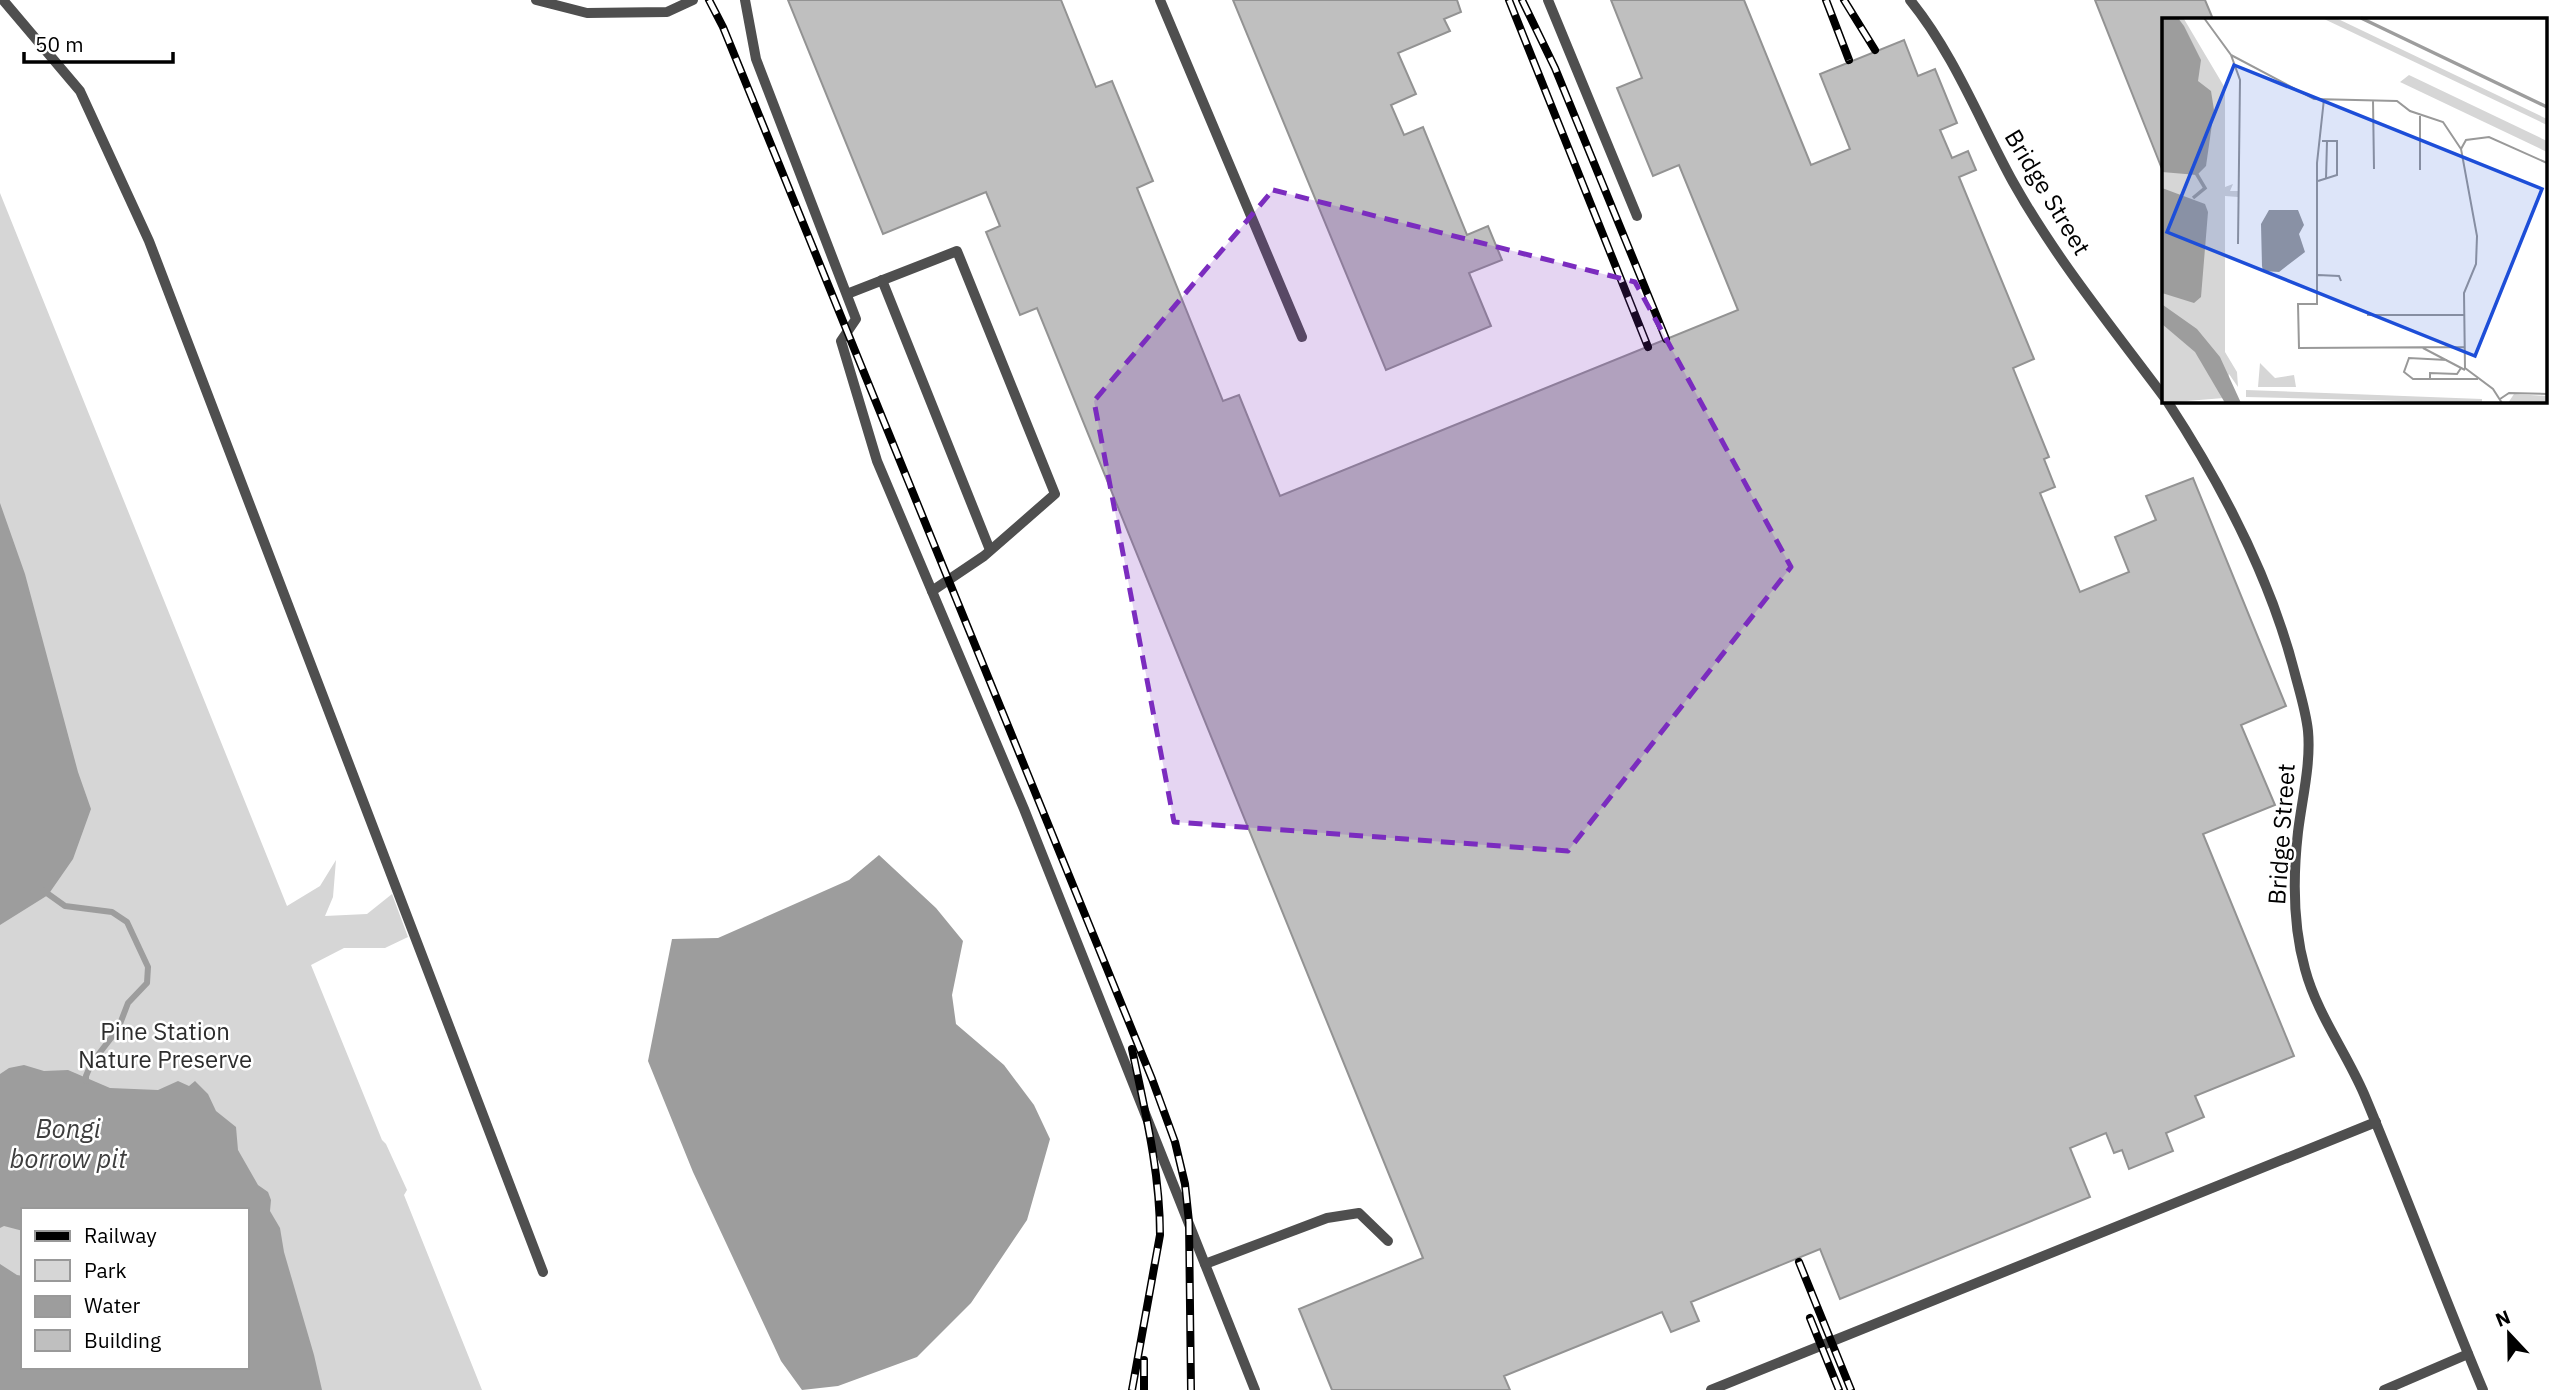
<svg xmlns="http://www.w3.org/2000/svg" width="2565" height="1390" viewBox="0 0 2565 1390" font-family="'IBM Plex Sans',sans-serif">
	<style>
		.green { fill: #d6d6d6; fill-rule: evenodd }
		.water { fill: #9d9d9d }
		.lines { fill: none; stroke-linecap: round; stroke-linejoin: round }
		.stream { stroke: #9d9d9d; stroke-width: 6 }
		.building { fill: #bfbfbf; stroke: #939393; stroke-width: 2 }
		.service { stroke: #4f4f4f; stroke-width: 10 }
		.rail-casing { stroke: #000; stroke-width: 8 }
		.rail { stroke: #fff; stroke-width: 5; stroke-dasharray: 16; stroke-linecap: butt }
		.marked { fill: #7b2cbf; fill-opacity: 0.2; stroke: #7b2cbf; stroke-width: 5; stroke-dasharray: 14 9; stroke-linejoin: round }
		.labels { text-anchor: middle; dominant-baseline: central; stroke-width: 5; stroke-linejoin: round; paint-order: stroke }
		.street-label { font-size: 24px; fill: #000; stroke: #fff }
		.park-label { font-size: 24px; fill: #2d2d2d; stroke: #fff }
		.water-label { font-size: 26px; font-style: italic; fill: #3e3e3e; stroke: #fff }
		.inset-river { fill: none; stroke: #9d9d9d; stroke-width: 3.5 }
		.inset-road { fill: none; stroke: #999; stroke-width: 2 }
		.view { fill: #1d4ed8; fill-opacity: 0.15; stroke: #1d4ed8; stroke-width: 3.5 }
		.inset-edge { fill: none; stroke: #000; stroke-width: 3.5 }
	</style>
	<rect width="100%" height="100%" fill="#fff"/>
	<!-- green -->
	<path class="green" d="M0 193 287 906 320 886 336 860 333 897 325 916 367 914 392 894 408 937 385 948H344L311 965 382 1140 386 1144 407 1190 404 1195 482 1390H0ZM23 1210H247V1367H23Z"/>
	<!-- water -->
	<g class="water">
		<path d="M0 503 25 574 78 772 91 809 73 859 48 895 0 925Z"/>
		<path d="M879 855 936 908 963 941 952 995 956 1024 1004 1065 1034 1105 1050 1139 1027 1220 971 1303 917 1357 838 1386 802 1390 781 1361 693 1172 648 1061 672 939 718 938 849 880Z"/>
		<path d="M24 1065 44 1071 68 1070 110 1088 158 1090 178 1081 189 1086 195 1081 208 1094 216 1111 236 1127 238 1150 258 1185 268 1192 271 1200 270 1211 280 1228 284 1252 314 1355 322 1390H0V1264L17 1275 23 1276V1367H247V1210H23V1231L4 1226 0 1228V1074L9 1068Z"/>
	</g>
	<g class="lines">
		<!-- stream -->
		<path class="stream" d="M44 891 65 906 112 912 127 922 148 967 147 983 128 1003 118 1029 91 1064 86 1076V1081"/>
	</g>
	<!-- building -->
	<g class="building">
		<path d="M788 0H1061L1096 87 1112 81 1153 181 1137 188 1223 401 1239 395 1280 496 1738 310 1679 165 1653 176 1617 88 1642 78 1611 0H1744L1811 165 1850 149 1820 74 1904 40 1918 76 1935 69 1957 123 1940 130 1952 158 1968 151 1976 170 1959 177 2034 359 2013 368 2049 457 2044 459 2055 487 2040 493 2080 592 2129 572 2115 537 2156 520 2146 496 2193 478 2286 706 2241 725 2275 805 2203 834 2294 1056 2195 1096 2204 1117 2166 1133 2173 1151 2129 1169 2122 1150 2114 1153 2106 1133 2070 1148 2090 1197 1840 1299 1820 1249 1691 1302 1699 1321 1671 1332 1662 1312 1504 1376 1510 1390H1332L1299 1309 1423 1258 1037 308 1020 315 986 232 1000 226 986 192 883 234Z"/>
		<path d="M1233 0H1457L1461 12 1444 19 1450 31 1398 53 1416 94 1391 105 1404 135 1423 127 1467 235 1488 226 1502 260 1469 273 1491 326 1386 370Z"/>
		<path d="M2095 0H2205L2213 19H2164V174Z"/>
	</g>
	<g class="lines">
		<!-- service -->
		<g class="service">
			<path d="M3 0 80 91 149 241 543 1272"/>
			<path d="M536 0 587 13 667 12 693 0"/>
			<path d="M745 0 756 59 856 319 841 341 877 461 1024 809 1255 1390"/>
			<path d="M1160 0 1302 337"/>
			<path d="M1548 0 1637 216"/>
			<path d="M1910 0C1954 54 1980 122 2013 182 2056 259 2112 327 2164 397"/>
			<path d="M882 280 990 550"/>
			<path d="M847 294 957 251 1055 494 984 556 932 591"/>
			<path d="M2167 401C2222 485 2270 576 2295 674 2300 693 2306 712 2308 731 2311 764 2302 799 2298 832 2293 876 2293 926 2305 969 2317 1014 2346 1052 2364 1094 2405 1192 2442 1292 2483 1390"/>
			<path d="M1205 1264 1327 1218 1359 1213 1388 1241"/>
			<path d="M1711 1390 2376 1122"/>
			<path d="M2384 1390 2468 1354"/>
		</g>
		<!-- rail casing -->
		<g class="rail-casing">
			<g id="rail">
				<path d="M709 0 723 27 1152 1079 1175 1142 1185 1184 1189 1222 1191 1390"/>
				<path d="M1509 0 1648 347"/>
				<path d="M1522 0 1555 68 1666 339"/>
				<path d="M1826 0 1849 60"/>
				<path d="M1844 0 1875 50"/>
				<path d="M1799 1262 1851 1390"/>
				<path d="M1810 1318 1839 1390"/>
				<path d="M1144 1360V1390"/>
				<path d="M1132 1390 1160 1235C1160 1171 1145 1111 1132 1049"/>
			</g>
		</g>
		<!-- rail -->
		<use href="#rail" class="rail"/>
	</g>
	<!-- marked area -->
	<path class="marked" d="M1273 190 1635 282 1791 567 1568 851 1174 822 1094 401Z"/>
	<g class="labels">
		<!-- street labels -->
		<g class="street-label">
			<text transform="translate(2048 192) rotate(59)">Bridge Street</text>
			<text transform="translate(2281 834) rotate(-86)">Bridge Street</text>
		</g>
		<!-- park labels -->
		<g class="park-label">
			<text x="165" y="1031">Pine Station<tspan x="165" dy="28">Nature Preserve</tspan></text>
		</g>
		<!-- water labels -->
		<g class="water-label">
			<text x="68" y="1128">Bongi<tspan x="68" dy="30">borrow pit</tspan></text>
		</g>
	</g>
	<!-- overview -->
	<g transform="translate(2162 18)">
		<rect width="385" height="385" fill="#fff"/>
		<path d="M0 0 22 1 63 70V169L71 166 68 173H76V179L63 178V334L75 354 76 369 67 356 62 380 0 385ZM160 0H174L335 77 385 101V107ZM247 57 385 123V134L238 64ZM98 345 113 360 132 357 134 369H96ZM84 372 320 381V385L84 379ZM352 376 385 378V385H346Z" fill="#d6d6d6"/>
		<path d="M0 0H16L22 8 39 42 36 63 49 73 52 92 44 148 35 157 0 154ZM0 170 43 186 46 194 39 279 32 285 0 275ZM107 192H136L142 207 137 216 143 234 117 254 101 253 100 248 99 206ZM1 287 35 311 58 339 79 385H63L33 334 0 306Z" fill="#9d9d9d"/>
		<path class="inset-river" d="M199 0 385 89M31 180 43 170 34 155"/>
		<path class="inset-road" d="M42 0 69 37 78 62 76 226M69 37 152 81 235 83 248 93 281 104 299 131M162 81 155 145V286H136L137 330 303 329M211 82 212 151M258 98V152M164 161 165 123M156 163 175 157V123H160M156 257 177 258 179 263M205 297H303M261 330 303 352M285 342 247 340 242 354 251 361H316M268 361V355L295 356 299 350M338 381 347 375 385 376M62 385H153M340 385 331 371 303 350 302 275 314 246 315 218 299 131 304 122 327 119 385 145"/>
		<path class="view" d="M72 47 380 171 313 338 5 214Z"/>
		<rect width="385" height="385" class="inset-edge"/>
	</g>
	<!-- legend -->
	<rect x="21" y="1208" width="228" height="161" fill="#ffffff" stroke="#999999" stroke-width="2"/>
	<rect x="35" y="1231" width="35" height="10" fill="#000000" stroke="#999999" stroke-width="2"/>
	<text x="84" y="1243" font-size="21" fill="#000000">Railway</text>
	<rect x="35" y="1260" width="35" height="21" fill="#d6d6d6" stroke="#999999" stroke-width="2"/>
	<text x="84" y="1278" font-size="21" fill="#000000">Park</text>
	<rect x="35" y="1296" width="35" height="21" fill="#9d9d9d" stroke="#999999" stroke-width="2"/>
	<text x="84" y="1313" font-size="21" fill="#000000">Water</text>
	<rect x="35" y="1330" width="35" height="21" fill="#bfbfbf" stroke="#999999" stroke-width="2"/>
	<text x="84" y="1348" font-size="21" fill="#000000">Building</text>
	<!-- north arrow -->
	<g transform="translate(2509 1334) rotate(338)" stroke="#ffffff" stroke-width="5" paint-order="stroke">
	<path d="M0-5L12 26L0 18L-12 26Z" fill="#000000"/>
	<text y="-10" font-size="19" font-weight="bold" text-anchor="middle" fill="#000000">N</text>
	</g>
	<!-- scale -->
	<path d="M24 52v10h149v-10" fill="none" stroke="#000000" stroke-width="3.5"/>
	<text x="35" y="52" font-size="21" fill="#000000" stroke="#ffffff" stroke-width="5" paint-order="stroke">50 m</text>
</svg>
